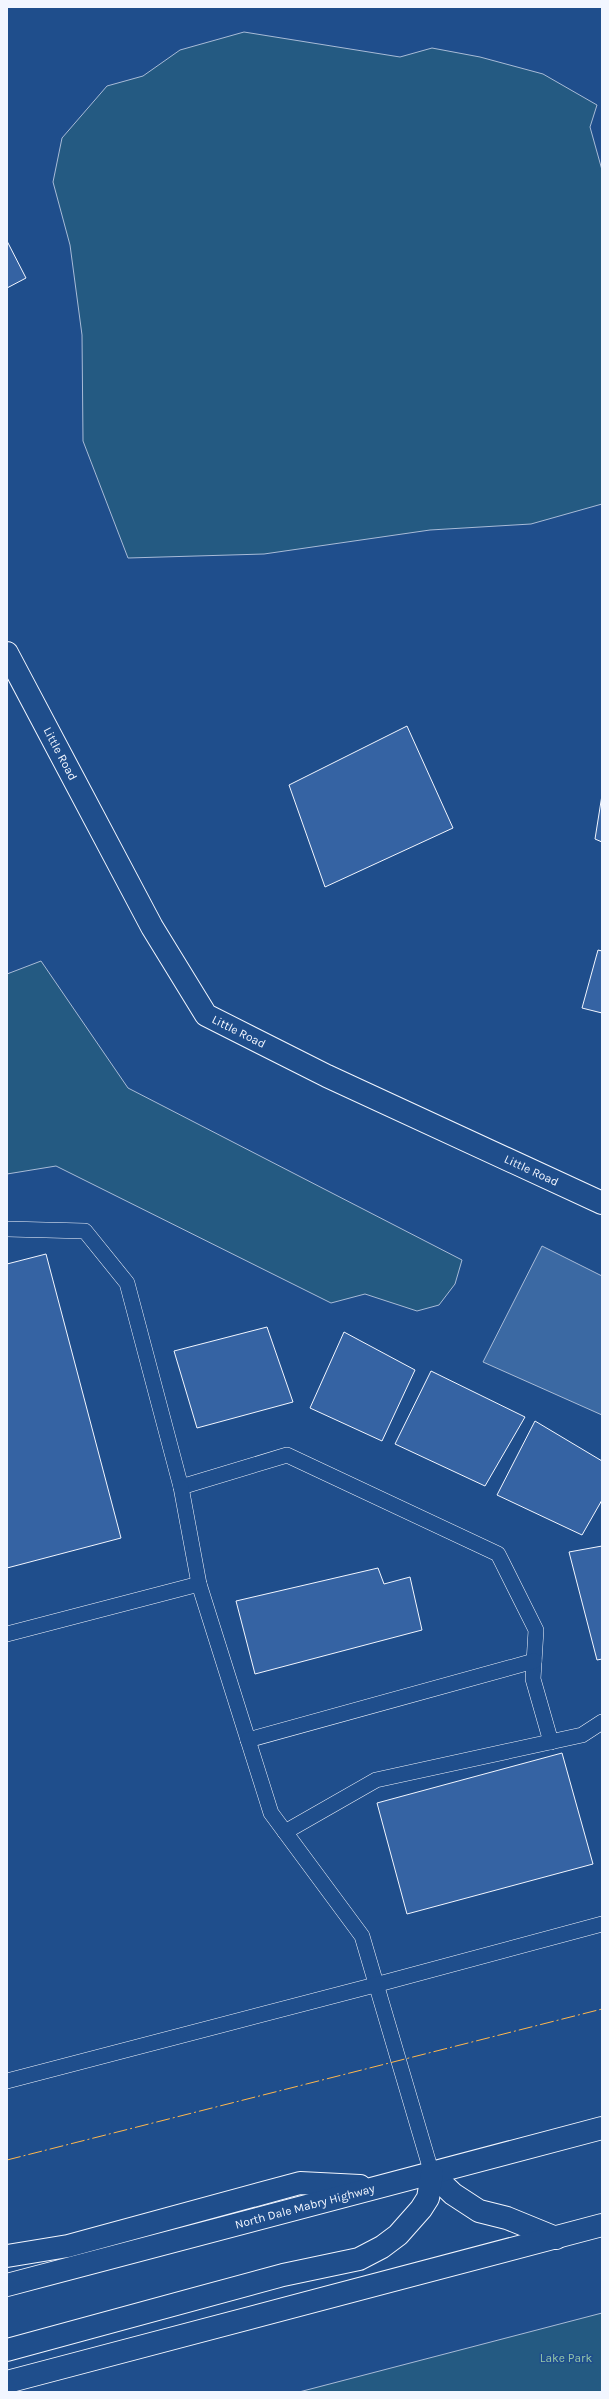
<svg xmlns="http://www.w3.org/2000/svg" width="609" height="2399" viewBox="0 0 609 2399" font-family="Karla,sans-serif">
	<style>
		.green { fill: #245a82; stroke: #a8bbd7 }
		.water { fill: #3b69a3; stroke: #a8bbd7 }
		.building { fill: #3563a3; stroke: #f2f6ff }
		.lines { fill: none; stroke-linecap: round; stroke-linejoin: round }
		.lane-casing { stroke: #f2f6ff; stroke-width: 16 }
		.street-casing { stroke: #f2f6ff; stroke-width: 24 }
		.primary-casing { stroke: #f2f6ff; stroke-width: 24 }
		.lane { stroke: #1f4e8c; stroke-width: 15 }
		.street { stroke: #1f4e8c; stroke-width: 22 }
		.primary { stroke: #1f4e8c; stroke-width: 22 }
		.power { stroke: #ffb74d; stroke-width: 1; stroke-dasharray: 14 3 2 3; stroke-linecap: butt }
		.labels { text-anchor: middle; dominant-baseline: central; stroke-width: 3; stroke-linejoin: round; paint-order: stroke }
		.street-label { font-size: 12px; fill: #f2f6ff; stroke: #1f4e8c }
		.park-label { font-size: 12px; fill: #97c8a6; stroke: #1f4e8c }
	</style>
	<rect width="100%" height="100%" fill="#1f4e8c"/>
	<!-- green -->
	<g class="green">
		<path d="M244 32 400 57 432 48 480 57 543 74 597 105 590 127 602 170V504L531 524 430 530 264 554 128 558 83 441 82 335 70 245 53 182 62 138 107 86 143 76 180 50Z"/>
		<path d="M41 961 128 1088 462 1260 455 1284 439 1305 417 1311 365 1294 331 1303 56 1166 7 1174V974Z"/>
		<path d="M602 2313V2392H299Z"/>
	</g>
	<!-- water -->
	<path class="water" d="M542 1246 602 1276V1415L483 1362Z"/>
	<!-- building -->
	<g class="building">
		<path d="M7 241 26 278 7 288Z"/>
		<path d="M407 726 453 828 325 887 289 785Z"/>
		<path d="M602 795V842L595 839Z"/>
		<path d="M598 950 602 951V1013L582 1008Z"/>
		<path d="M46 1254 121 1538 7 1568V1264Z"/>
		<path d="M267 1327 293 1402 197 1428 174 1351Z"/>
		<path d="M344 1332 415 1370 382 1441 310 1408Z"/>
		<path d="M431 1371 525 1417 485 1486 395 1444Z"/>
		<path d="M535 1421 602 1461V1500L582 1535 497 1495Z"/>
		<path d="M602 1546V1659L597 1660 569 1552Z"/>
		<path d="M378 1568 384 1584 410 1577 422 1630 255 1674 236 1601Z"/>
		<path d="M562 1753 593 1864 407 1914 377 1803Z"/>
	</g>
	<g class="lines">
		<!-- lane casing -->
		<g class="lane-casing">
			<g id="lane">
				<path d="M7 1229 85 1231 127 1283 181 1487 287 1455 498 1554 536 1630 533 1679 551 1742"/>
				<path d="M181 1487 199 1584"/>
				<path d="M7 1634 199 1584 271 1813 362 1936 432 2174"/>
				<path d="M248 1740 534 1661"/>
				<path d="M285 1832 376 1780 582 1735 602 1722"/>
				<path d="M7 2081 375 1985 602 1924"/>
			</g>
		</g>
		<!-- street casing -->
		<g class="street-casing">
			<g id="street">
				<path id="s1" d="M7 653 152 927 206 1015 327 1076 602 1203"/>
			</g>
		</g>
		<!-- primary casing -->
		<g class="primary-casing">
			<g id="primary">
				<path d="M432 2174 453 2194 479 2211 507 2218 556 2238"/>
				<path d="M7 2256 68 2246 300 2183 360 2186"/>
				<path id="s2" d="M7 2285 602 2128"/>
				<path d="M7 2350 283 2275 359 2259 382 2247 398 2235 421 2209 428 2198 432 2174"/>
				<path d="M7 2382 602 2225"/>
			</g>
		</g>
		<!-- lane -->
		<use href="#lane" class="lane"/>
		<!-- street -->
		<use href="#street" class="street"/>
		<!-- primary -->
		<use href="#primary" class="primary"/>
		<!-- power -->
		<path class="power" d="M7 2160 602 2009"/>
	</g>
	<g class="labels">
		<!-- street labels -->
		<g class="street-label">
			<text stroke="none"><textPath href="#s1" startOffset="114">Little Road</textPath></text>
			<text stroke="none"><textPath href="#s1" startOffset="450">Little Road</textPath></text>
			<text stroke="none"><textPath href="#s1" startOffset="774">Little Road</textPath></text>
			<text stroke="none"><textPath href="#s2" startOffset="308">North Dale Mabry Highway</textPath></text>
		</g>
		<!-- park labels -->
		<g class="park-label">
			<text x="566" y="2358">Lake Park</text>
		</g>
	</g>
	<!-- border -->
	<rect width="609" height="2399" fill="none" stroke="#f2f6ff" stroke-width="16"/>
</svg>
